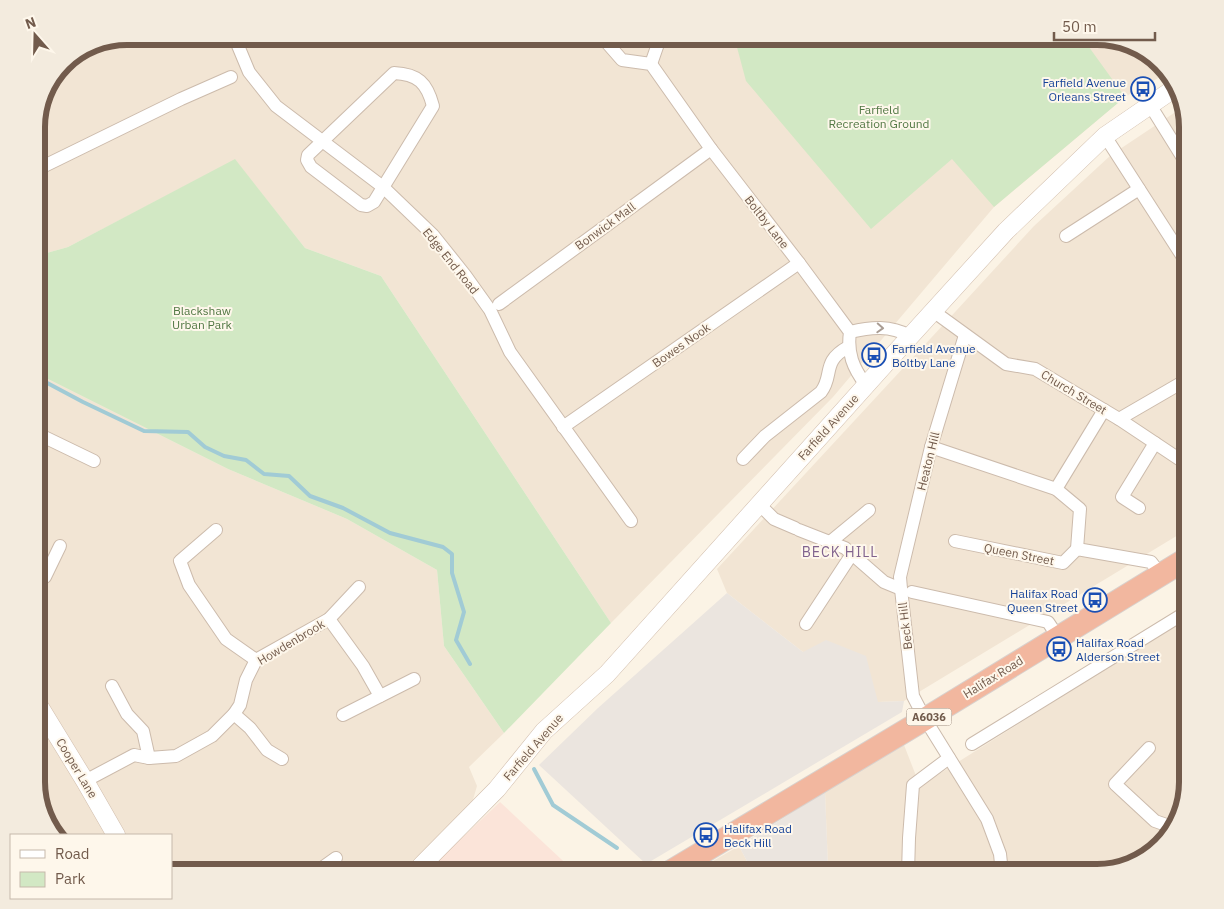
<svg xmlns="http://www.w3.org/2000/svg" width="1224" height="909" viewBox="0 0 1224 909" font-family="'IBM Plex Sans',sans-serif">
	<style>
		.residential { fill: #f2e5d4 }
		.commercial { fill: #fbe4d9 }
		.industrial { fill: #ebe5df }
		.green { fill: #d2e8c4 }
		.lines { fill: none; stroke-linecap: round; stroke-linejoin: round }
		.stream { stroke: #a1cbd5; stroke-width: 4 }
		.street-casing { stroke: #ccbbac; stroke-width: 14 }
		.secondary-casing { stroke: #d1bdac; stroke-width: 19 }
		.highway-casing { stroke: #d8d1cd; stroke-width: 24 }
		.street { stroke: #fff; stroke-width: 12 }
		.secondary { stroke: #fff; stroke-width: 18 }
		.highway { stroke: #f2b79f; stroke-width: 22 }
		.oneway { stroke: #aa9d94 }
		.labels { text-anchor: middle; dominant-baseline: central; stroke-width: 4; stroke-linejoin: round; paint-order: stroke }
		.shield { fill: #fef7eb; stroke: #9c8a7c; stroke-width: 1 }
		.shield-label { font-size: 11px; font-weight: bold; fill: #725b4c }
		.transit-label { font-size: 12px; fill: #164399; stroke: #fef7eb; text-anchor: start }
		.park-label { font-size: 12px; fill: #527844; stroke: #fef7eb }
		.street-label { font-size: 12px; fill: #725b4c; stroke: #fef7eb }
		.neighbourhood-label { font-size: 14px; letter-spacing: 1px; fill: #81638e; stroke: #fef7eb }
		.rim { fill: none; stroke: #725b4c; stroke-width: 6 }
	</style>
	<rect width="100%" height="100%" fill="#fbf3e5"/>
	<!-- residential -->
	<g class="residential">
		<path d="M127 36H1097L1153 55 1167 73 1125 97 994 207 833 397 611 623 381 276 305 248 235 160 68 247 36 256V121L45 87 67 59Z"/>
		<path d="M1183 107 1188 127V529L904 701 878 702 803 652 727 593 717 569 956 311 1034 226 1111 155Z"/>
		<path d="M36 373 228 469 347 519 437 570 444 646 504 733 469 767 477 786 472 803 460 819 398 873H171V835H56L46 822 36 788Z"/>
		<path d="M1188 617V782L1169 838 1137 864 1097 873H839V867H828L825 792 904 745 920 786Z"/>
		<path d="M739 846 753 873H699L701 868Z"/>
	</g>
	<!-- commercial -->
	<path class="commercial" d="M500 802 576 873H425Z"/>
	<!-- industrial -->
	<g class="industrial">
		<path d="M727 593 803 652 826 640 866 656 878 702 904 701 902 712 646 864 539 765 598 708Z"/>
		<path d="M825 792 828 867H839V873H753L739 846Z"/>
	</g>
	<!-- green -->
	<g class="green">
		<path d="M734 36H1081L1125 97 994 207 952 159 871 229 746 81Z"/>
		<path d="M235 159 305 248 381 276 611 623 504 733 444 646 437 570 347 519 228 469 36 373V256L68 247Z"/>
	</g>
	<g class="lines">
		<!-- stream -->
		<g class="stream">
			<path d="M36 377 83 402 144 431 188 432 205 447 224 456 246 460 264 474 289 476 310 496 343 508 390 533 443 547 452 554V573L464 612 456 640 470 664"/>
			<path d="M534 769 553 805 617 848"/>
		</g>
		<!-- street casing -->
		<g class="street-casing">
			<g id="street">
				<path d="M234 36 249 72 276 106 383 187 433 235 465 275 490 310 510 352 631 521"/>
				<path d="M601 36 622 60 651 64 711 149 799 263 850 332C847 353 853 368 866 385"/>
				<path d="M651 64 659 41 658 36"/>
				<path d="M394 73C418 74 427 83 433 106L374 202 367 206 361 205 311 167 307 160 308 155Z"/>
				<path d="M1150 105 1188 166"/>
				<path d="M1105 136 1188 265"/>
				<path d="M36 170 181 99 231 77"/>
				<path d="M1066 236 1139 189"/>
				<path d="M499 304 711 149"/>
				<path d="M933 311 1006 364 1035 369 1119 419 1188 465"/>
				<path d="M850 332C871 327 890 325 910 336"/>
				<path d="M965 335 931 447 900 577 901 589 913 696 925 719 987 819 1000 854 1002 873"/>
				<path d="M1119 419 1188 379"/>
				<path d="M563 427 799 263"/>
				<path d="M36 433 94 461"/>
				<path d="M931 447 1056 489 1080 509 1077 549"/>
				<path d="M743 459 765 436 821 392C834 375 821 362 848 347"/>
				<path d="M1056 489 1104 410"/>
				<path d="M759 504 774 519 795 528"/>
				<path d="M1139 508 1122 497 1155 443"/>
				<path d="M216 530 180 561 189 585 226 639 256 660"/>
				<path d="M799 530 845 548 884 582 901 589"/>
				<path d="M955 541 1063 563 1077 549 1151 562 1161 575"/>
				<path d="M829 543 869 510"/>
				<path d="M36 582 45 577 60 546"/>
				<path d="M912 592 1048 622 1058 637"/>
				<path d="M329 619 363 666 380 696"/>
				<path d="M806 624 852 554"/>
				<path d="M112 686 127 714 143 731 149 758"/>
				<path d="M234 714 250 728 267 750 282 759"/>
				<path d="M343 715 414 679"/>
				<path d="M972 744 1188 611"/>
				<path d="M1149 748 1115 784 1155 821 1172 827"/>
				<path d="M85 781 134 755 149 758 176 756 212 736 234 714 240 705 246 680 256 660 329 619 359 587"/>
				<path d="M315 873 336 858"/>
				<path d="M908 873 909 838 913 785 949 758"/>
			</g>
		</g>
		<!-- secondary casing -->
		<g class="secondary-casing">
			<g id="secondary">
				<path d="M36 701 85 781 116 835"/>
				<path d="M414 873 497 789 544 731 607 674 886 363 1006 231 1105 136 1178 86"/>
			</g>
		</g>
		<!-- highway casing -->
		<g class="highway-casing">
			<path id="highway" d="M668 873 925 719 1188 558"/>
		</g>
		<!-- street -->
		<use href="#street" class="street"/>
		<!-- secondary -->
		<use href="#secondary" class="secondary"/>
		<!-- highway -->
		<use href="#highway" class="highway"/>
	</g>
	<!-- one-way arrows -->
	<defs><path id="oneway-chevron" d="M-2-3.5L2.5 0L-2 3.5" fill="none" stroke-width="1.6" stroke-linecap="round" stroke-linejoin="round" transform="scale(1.25)"/></defs>
	<use class="oneway" href="#oneway-chevron" transform="translate(880 328) rotate(3)"/>
	<!-- icons -->
	<defs>
		<g id="bus-ring" transform="scale(1.25)"><circle r="9.5" fill="#fef7eb" stroke="#1a4fb4" stroke-width="1.5"/><path d="M-5-6H5V4H4V6H2V4H-2V6H-4V4H-5ZM-3.5-4V0h7V-4ZM-3.5 1.2v1.5H-2V1.2ZM2 1.2v1.5H3.5V1.2Z" fill="#1a4fb4"/></g>
	</defs>
	<g fill-rule="evenodd">
		<use href="#bus-ring" x="1143" y="89"/>
		<use href="#bus-ring" x="874" y="355"/>
		<use href="#bus-ring" x="1095" y="600"/>
		<use href="#bus-ring" x="1059" y="649"/>
		<use href="#bus-ring" x="706" y="835"/>
	</g>
	<g class="labels">
		<!-- shield labels -->
		<rect class="shield" x="906.5" y="708.5" width="45" height="17" rx="4"/>
		<g class="shield-label">
			<text x="929" y="717">A6036</text>
		</g>
		<!-- transit labels -->
		<g class="transit-label">
			<text x="1126" y="82" text-anchor="end">Farfield Avenue<tspan x="1126" dy="14">Orleans Street</tspan></text>
			<text x="892" y="348">Farfield Avenue<tspan x="892" dy="14">Boltby Lane</tspan></text>
			<text x="1078" y="593" text-anchor="end">Halifax Road<tspan x="1078" dy="14">Queen Street</tspan></text>
			<text x="1076" y="642">Halifax Road<tspan x="1076" dy="14">Alderson Street</tspan></text>
			<text x="724" y="828">Halifax Road<tspan x="724" dy="14">Beck Hill</tspan></text>
		</g>
		<!-- park labels -->
		<g class="park-label">
			<text x="879" y="109">Farfield<tspan x="879" dy="14">Recreation Ground</tspan></text>
			<text x="202" y="310">Blackshaw<tspan x="202" dy="14">Urban Park</tspan></text>
		</g>
		<!-- street labels -->
		<g class="street-label">
			<text transform="translate(767 222) rotate(52)">Boltby Lane</text>
			<text transform="translate(605 226) rotate(-36)">Bonwick Mall</text>
			<text transform="translate(451 261) rotate(51)">Edge End Road</text>
			<text transform="translate(681 345) rotate(-35)">Bowes Nook</text>
			<text transform="translate(1074 392) rotate(31)">Church Street</text>
			<text transform="translate(828 427) rotate(-48)">Farfield Avenue</text>
			<text transform="translate(928 461) rotate(-76)">Heaton Hill</text>
			<text transform="translate(1019 554) rotate(11)">Queen Street</text>
			<text transform="translate(905 626) rotate(-97)">Beck Hill</text>
			<text transform="translate(291 642) rotate(-31)">Howdenbrook</text>
			<text transform="translate(993 677) rotate(-32)">Halifax Road</text>
			<text transform="translate(533 747) rotate(-49)">Farfield Avenue</text>
			<text transform="translate(77 768) rotate(59)">Cooper Lane</text>
		</g>
		<!-- neighbourhood labels -->
		<g class="neighbourhood-label">
			<text x="840" y="552">BECK HILL</text>
		</g>
	</g>
	<!-- crop -->
	<path d="M0 0H1224V909H0ZM127 45H1097A82 82 0 0 1 1179 127V782A82 82 0 0 1 1097 864H127A82 82 0 0 1 45 782V127A82 82 0 0 1 127 45Z" fill="#f3ebde" fill-rule="evenodd"/>
	<path class="rim" d="M127 45H1097A82 82 0 0 1 1179 127V782A82 82 0 0 1 1097 864H127A82 82 0 0 1 45 782V127A82 82 0 0 1 127 45Z"/>
	<!-- legend -->
	<rect x="10" y="834" width="162" height="65" fill="#fef7eb" stroke="#c6b9ab"/>
	<rect x="20" y="850" width="25" height="8" fill="#ffffff" stroke="#c6b9ab"/>
	<text x="55" y="859" font-size="15" fill="#725b4c">Road</text>
	<rect x="20" y="872" width="25" height="15" fill="#d2e8c4" stroke="#c6b9ab"/>
	<text x="55" y="884" font-size="15" fill="#725b4c">Park</text>
	<!-- north arrow -->
	<g transform="translate(35 35) rotate(340)" stroke="#fef7eb" stroke-width="4" paint-order="stroke">
	<path d="M0-4L9 19L0 12L-9 19Z" fill="#725b4c"/>
	<text y="-8" font-size="14" font-weight="bold" text-anchor="middle" fill="#725b4c">N</text>
	</g>
	<!-- scale -->
	<path d="M1054 32v8h101v-8" fill="none" stroke="#725b4c" stroke-width="2.5"/>
	<text x="1062" y="32" font-size="15" fill="#725b4c" stroke="#fef7eb" stroke-width="4" paint-order="stroke">50 m</text>
</svg>
